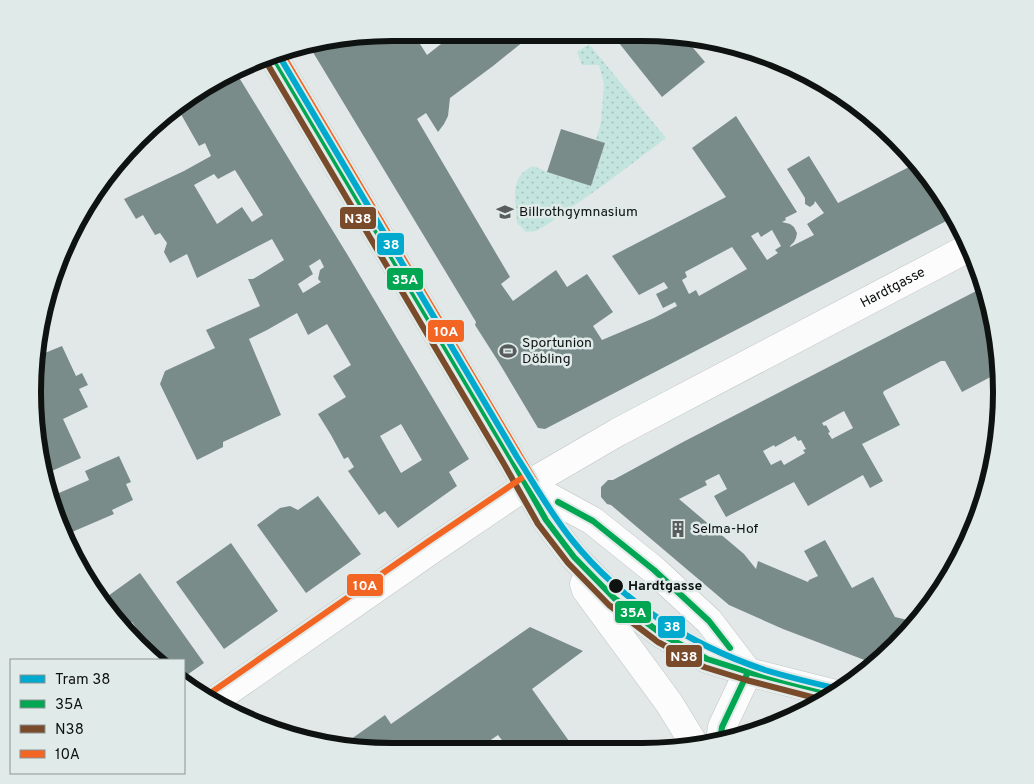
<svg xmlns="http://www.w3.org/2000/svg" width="1034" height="784" viewBox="0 0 1034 784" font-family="Overpass,sans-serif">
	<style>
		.grass { fill: url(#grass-dots) }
		.building { fill: #798c8a; fill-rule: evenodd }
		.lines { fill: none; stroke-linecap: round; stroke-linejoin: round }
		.secondary-casing { stroke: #bfc4c3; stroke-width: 29 }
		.secondary { stroke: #fbfcfb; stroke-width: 28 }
		.bus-1-casing { stroke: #e0eae8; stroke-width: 10 }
		.bus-2-casing { stroke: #e0eae8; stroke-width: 10 }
		.bus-3-casing { stroke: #e0eae8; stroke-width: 10 }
		.bus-1 { stroke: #00a651; stroke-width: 6 }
		.bus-2 { stroke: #7a4b2a; stroke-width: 6 }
		.bus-3 { stroke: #f26522; stroke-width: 6 }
		.tram-1-casing { stroke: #e0eae8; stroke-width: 10 }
		.tram-1 { stroke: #00a9ce; stroke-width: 6 }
		.stop-dot { fill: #0e1211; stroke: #e0eae8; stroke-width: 2 }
		.labels { text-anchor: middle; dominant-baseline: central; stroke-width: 5; stroke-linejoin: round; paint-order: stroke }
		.poi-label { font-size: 14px; fill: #0e1211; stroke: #e0eae8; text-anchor: start }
		.street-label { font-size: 14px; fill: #0e1211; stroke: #e0eae8 }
		.stop-label { font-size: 14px; font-weight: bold; fill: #0e1211; stroke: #e0eae8; text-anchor: start }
		.rim { fill: none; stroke: #0e1211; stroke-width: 6 }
		.line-badge { stroke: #e0eae8; stroke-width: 2 }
		.badge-label { font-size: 14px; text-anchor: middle; font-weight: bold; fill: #fff }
	</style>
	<defs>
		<pattern id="grass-dots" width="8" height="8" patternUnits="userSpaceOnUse" patternTransform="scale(1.25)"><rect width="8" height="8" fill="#c4e5df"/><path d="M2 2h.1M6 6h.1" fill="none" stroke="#a7c3be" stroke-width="1.8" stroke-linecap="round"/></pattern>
	</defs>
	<rect width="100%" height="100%" fill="#e2e8e7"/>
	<!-- grass -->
	<path class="grass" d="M589 44 666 138 605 184 548 224 536 231 526 232 517 223C516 200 508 177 533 166L547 172 591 186 605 143 596 140 601 122 604 84 599 65H582L577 52Z"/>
	<!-- building -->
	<g class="building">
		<path d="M392 33H413L427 55 455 33H534L493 66 450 98 448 116 444 124 438 132 426 113 417 119 510 277 501 284 513 301 556 270 567 287 587 274 613 312 593 326 602 340 654 318 677 306 675 302 663 308 656 294 668 288 664 282 639 295 612 256 726 197 692 148 736 116 797 212 785 218 786 220 782 222 790 224 794 227 797 233 796 238 794 242 790 246V247L814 235 807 224 824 213 815 201 814 204 810 207 805 204V198L787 169 809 156 838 203 915 164 941 192 954 217 545 429 538 428 498 361 475 325 476 322 308 44ZM772 230 781 246 775 250 778 253 767 260 751 236 758 232 761 237ZM732 247 747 269 699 296 696 290 689 294 682 280 687 277 685 272Z"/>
		<path d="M611 33H665L683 36 705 62 662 97Z"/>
		<path d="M235 71 347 254 469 459 449 472 457 486 398 528 385 511 379 515 348 471 354 467 348 457 344 459 331 435 318 414 346 397 333 376 351 365 327 324 308 335 297 313 267 330 249 339 281 415 223 442V447L197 460 160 384 165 371 215 348 206 330 260 306 248 279H253L284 260 272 239 197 278 187 254 170 263 164 252 167 243 160 233 155 235 143 215 136 219 124 199 184 171 211 156 205 143 199 146 178 109 212 81ZM235 170 263 215 252 222 242 207 217 224 194 185 214 174 218 179ZM320 259 324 267 320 270 318 279 321 282 303 293 298 284 313 274 309 266ZM401 424 422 460 401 473 380 436Z"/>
		<path d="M561 129 605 143 591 186 547 172Z"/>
		<path d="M984 287 995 322 1000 372 962 392 945 361H941L884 391 883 393 900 425 862 444 883 481 870 488 863 475 808 506 794 482 726 517 714 496 727 489 719 474 705 481 707 485 679 499 744 554 756 569 758 561 808 582 809 580 818 576 804 551 825 540 852 588 873 577 895 617 916 622 896 646 875 664 783 629 729 605 611 505 607 504 601 497V487L608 480H613L683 442ZM844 411 853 428 832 439 828 433 830 432 826 425 824 426 822 423ZM795 436 798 441 801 440 806 449 803 450 805 453 784 465 781 460 771 465 763 451 774 445 775 447Z"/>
		<path d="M62 346 76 376 82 373 88 385 79 389 88 407 63 419 81 458 45 474 33 415 37 362 42 359 40 355Z"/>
		<path d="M119 456 131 482 126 484 133 500 112 510 114 514 65 535 52 508 48 490 52 496 89 480 85 471Z"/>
		<path d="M318 496 361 554 306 593 257 525 280 508 290 506 298 510Z"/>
		<path d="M231 543 278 611 224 649 176 582Z"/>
		<path d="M140 573 204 663 184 677V660H155L146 653 152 650 132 622 123 628 101 601Z"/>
		<path d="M530 627 583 651 532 689 574 748H508L498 735 479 748H345L340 747 385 715 391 724Z"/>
		<path d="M778 718 784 720 772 725Z"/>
	</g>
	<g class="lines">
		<!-- secondary casing -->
		<g class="secondary-casing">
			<g id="secondary">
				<path d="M273 56 512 460 546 520 574 557 614 598 628 609 663 635 707 659 748 672 836 694"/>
				<path d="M527 485 593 521 654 570 709 621 748 672"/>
				<path d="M584 584 586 590 669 703 696 747"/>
				<path id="s1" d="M214 701 434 548 527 485 618 432 970 247"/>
				<path d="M720 741 722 727 748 672"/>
			</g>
		</g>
		<!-- secondary -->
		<use href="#secondary" class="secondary"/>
		<!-- bus-1 casing -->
		<g class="bus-1-casing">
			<g id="bus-1">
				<path d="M273 56 512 460 546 520 574 557 614 598 663 635 707 659 748 672 836 694"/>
				<path d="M558 502 593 521 654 570 709 621 730 648"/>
				<path d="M720 741 722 727 748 672"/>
			</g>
		</g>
		<!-- bus-2 casing -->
		<g class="bus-2-casing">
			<path id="bus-2" d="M265 60 504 464 538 524 568 563 609 605 658 642 704 667 746 680 823 700"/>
		</g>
		<!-- bus-3 casing -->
		<g class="bus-3-casing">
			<g id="bus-3">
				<path d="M281 52 535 481"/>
				<path d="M209 694 429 541 522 478"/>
			</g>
		</g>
		<!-- bus-1 -->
		<use href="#bus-1" class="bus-1"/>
		<!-- bus-2 -->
		<use href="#bus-2" class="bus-2"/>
		<!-- bus-3 -->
		<use href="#bus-3" class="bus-3"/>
		<!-- tram-1 casing -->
		<g class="tram-1-casing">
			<path id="tram-1" d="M278 54 517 457C535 485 551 514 572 540 622 602 690 645 765 670 791 678 817 684 843 690"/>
		</g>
		<!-- tram-1 -->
		<use href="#tram-1" class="tram-1"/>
	</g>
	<!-- icons -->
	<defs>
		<g id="school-bare" transform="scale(1.35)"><path d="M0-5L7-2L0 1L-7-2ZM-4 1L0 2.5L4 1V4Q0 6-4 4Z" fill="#585d5c" stroke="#e0eae8" stroke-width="2.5" paint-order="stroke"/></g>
		<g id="stadium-bare" transform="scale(1.35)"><path d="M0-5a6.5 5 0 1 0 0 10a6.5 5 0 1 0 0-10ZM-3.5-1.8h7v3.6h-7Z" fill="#585d5c" stroke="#e0eae8" stroke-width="2.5" paint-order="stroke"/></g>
		<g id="building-bare" transform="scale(1.35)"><path d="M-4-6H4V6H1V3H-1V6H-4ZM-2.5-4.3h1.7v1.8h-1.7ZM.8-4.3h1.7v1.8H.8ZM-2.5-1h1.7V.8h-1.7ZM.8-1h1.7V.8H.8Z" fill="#585d5c" stroke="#e0eae8" stroke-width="2.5" paint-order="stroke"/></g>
	</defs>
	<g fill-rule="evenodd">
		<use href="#school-bare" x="505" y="212"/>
		<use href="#stadium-bare" x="508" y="351"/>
		<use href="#building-bare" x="678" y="529"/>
	</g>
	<!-- markers -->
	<circle class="stop-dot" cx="616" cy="586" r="8"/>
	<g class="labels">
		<!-- poi labels -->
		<g class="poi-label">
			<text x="519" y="212">Billrothgymnasium</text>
			<text x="522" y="343">Sportunion<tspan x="522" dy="16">Döbling</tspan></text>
			<text x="692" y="529">Selma-Hof</text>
		</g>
		<!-- street labels -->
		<g class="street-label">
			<text stroke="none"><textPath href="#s1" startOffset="796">Hardtgasse</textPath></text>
		</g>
		<!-- stop labels -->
		<g class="stop-label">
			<text x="628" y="586">Hardtgasse</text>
		</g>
	</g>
	<!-- crop -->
	<path d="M0 0H1034V784H0ZM392 41H642A351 351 0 0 1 993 392V392A351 351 0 0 1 642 743H392A351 351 0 0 1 41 392V392A351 351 0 0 1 392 41Z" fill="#e0eae8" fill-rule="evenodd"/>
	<path class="rim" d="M392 41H642A351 351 0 0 1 993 392V392A351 351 0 0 1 642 743H392A351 351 0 0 1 41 392V392A351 351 0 0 1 392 41Z"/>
	<g class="line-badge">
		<rect x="339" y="206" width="38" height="24" rx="5" fill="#7a4b2a"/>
		<rect x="376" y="232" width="29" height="24" rx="5" fill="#00a9ce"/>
		<rect x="386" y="267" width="38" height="24" rx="5" fill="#00a651"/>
		<rect x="427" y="319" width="38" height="24" rx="5" fill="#f26522"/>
		<rect x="346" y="573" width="38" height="24" rx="5" fill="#f26522"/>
		<rect x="614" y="600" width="38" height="24" rx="5" fill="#00a651"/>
		<rect x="657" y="615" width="29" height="24" rx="5" fill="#00a9ce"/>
		<rect x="665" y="644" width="38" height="24" rx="5" fill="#7a4b2a"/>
	</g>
	<g class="badge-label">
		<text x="358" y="223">N38</text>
		<text x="391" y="249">38</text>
		<text x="405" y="284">35A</text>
		<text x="446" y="336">10A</text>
		<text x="365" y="590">10A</text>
		<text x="633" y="617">35A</text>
		<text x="672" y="631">38</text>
		<text x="684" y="661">N38</text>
	</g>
	<!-- legend -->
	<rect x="10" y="659" width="175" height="115" fill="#e0eae8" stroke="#8c9492"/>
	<rect x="20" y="675" width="25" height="8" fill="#00a9ce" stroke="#8c9492"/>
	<text x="55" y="684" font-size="15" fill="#0e1211">Tram 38</text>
	<rect x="20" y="700" width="25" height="8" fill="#00a651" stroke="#8c9492"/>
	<text x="55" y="709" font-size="15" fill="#0e1211">35A</text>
	<rect x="20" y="725" width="25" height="8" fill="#7a4b2a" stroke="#8c9492"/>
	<text x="55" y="734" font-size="15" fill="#0e1211">N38</text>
	<rect x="20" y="750" width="25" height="8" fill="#f26522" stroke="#8c9492"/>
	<text x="55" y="759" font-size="15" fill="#0e1211">10A</text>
</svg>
